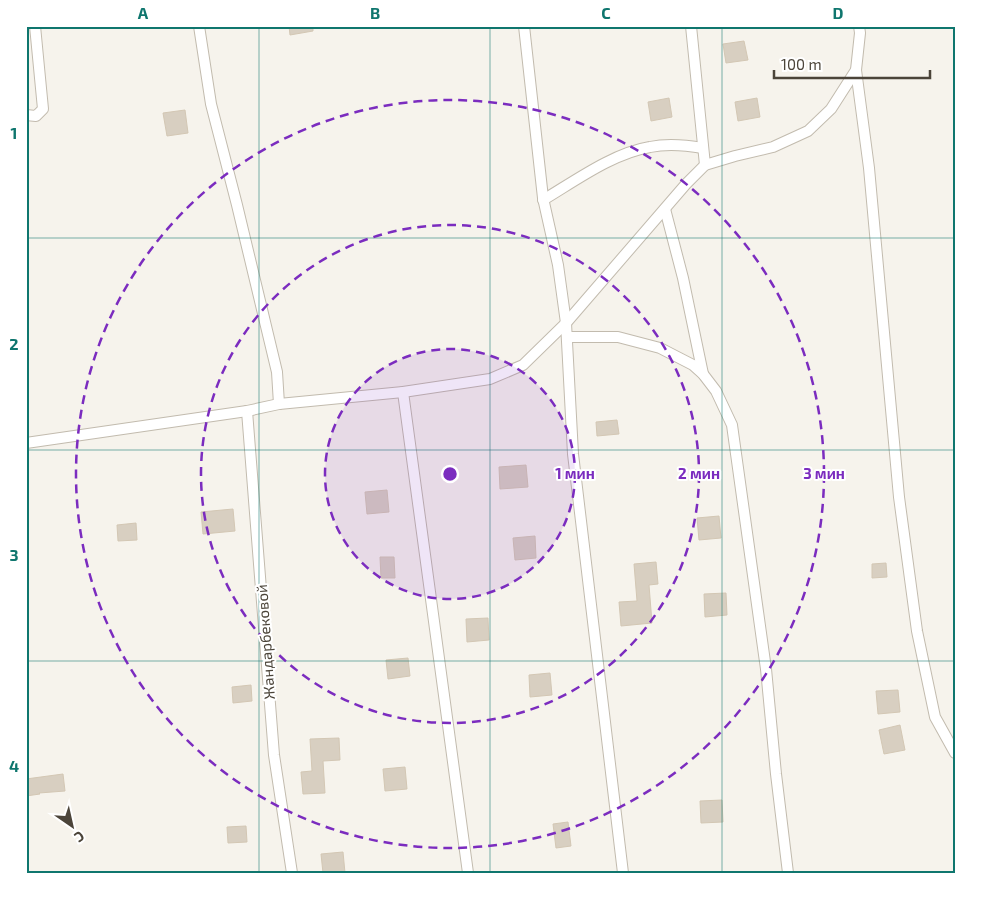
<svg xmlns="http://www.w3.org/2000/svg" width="981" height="899" viewBox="0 0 981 899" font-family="'Exo 2',sans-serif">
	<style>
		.building { fill: #d8cfc1; stroke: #d3c7b4 }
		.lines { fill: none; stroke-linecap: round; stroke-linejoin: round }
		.minor-casing { stroke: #c2bbae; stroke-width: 12 }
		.minor { stroke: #fff; stroke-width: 10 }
		.grid { fill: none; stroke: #0f766e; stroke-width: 1; stroke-opacity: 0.55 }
		.ring { fill: none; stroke: #7b2cbf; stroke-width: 2.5; stroke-dasharray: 9 6 }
		.labels { text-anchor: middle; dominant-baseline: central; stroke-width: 4; stroke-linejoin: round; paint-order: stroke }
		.street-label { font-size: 15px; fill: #4b4439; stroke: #fff }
		.centre { fill: #7b2cbf; stroke: #fff; stroke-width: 2.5 }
		.ring-label { font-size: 15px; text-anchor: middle; font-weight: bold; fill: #7b2cbf; stroke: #fff; stroke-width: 4; stroke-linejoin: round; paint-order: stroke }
		.neatline { fill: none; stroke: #0f766e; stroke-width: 2 }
		.grid-label { font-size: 16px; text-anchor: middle; font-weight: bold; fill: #0f766e }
	</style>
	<rect width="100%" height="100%" fill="#f6f3ec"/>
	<!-- building -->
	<g class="building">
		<path d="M289 26H313V31L290 35Z"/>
		<path d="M744 41 748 60 726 63 723 44Z"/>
		<path d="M669 98 672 117 651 121 648 102Z"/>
		<path d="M757 98 760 117 738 121 735 102Z"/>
		<path d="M185 110 188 133 167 136 163 113Z"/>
		<path d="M617 420 619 434 597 436 596 422Z"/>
		<path d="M526 465 528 487 500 489 499 467Z"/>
		<path d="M387 490 389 512 367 514 365 492Z"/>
		<path d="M233 509 235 531 203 534 201 512Z"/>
		<path d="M719 516 721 538 699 540 697 518Z"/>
		<path d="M136 523 137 540 118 541 117 525Z"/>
		<path d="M535 536 536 558 515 560 513 538Z"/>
		<path d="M380 557H394L395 578H381Z"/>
		<path d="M656 562 658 584 649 585 652 623 621 626 619 602 637 601 634 564Z"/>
		<path d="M886 563 887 577 872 578V564Z"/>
		<path d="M726 593 727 615 705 617 704 594Z"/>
		<path d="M488 618 489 640 467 642 466 619Z"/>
		<path d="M408 658 410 676 388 679 386 660Z"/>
		<path d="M550 673 552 695 530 697 529 675Z"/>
		<path d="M251 685 252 701 233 703 232 687Z"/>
		<path d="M898 690 900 712 878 714 876 691Z"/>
		<path d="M900 725 905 750 884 754 879 730Z"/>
		<path d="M339 738 340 760 323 761 325 793 303 794 301 772 312 771 310 739Z"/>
		<path d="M405 767 407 789 385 791 383 769Z"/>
		<path d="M63 774 65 791 39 793 40 794 26 796V779Z"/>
		<path d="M722 800 723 822 701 823 700 801Z"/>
		<path d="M568 822 571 846 556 848 553 824Z"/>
		<path d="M246 826 247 842 228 843 227 827Z"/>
		<path d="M343 852 345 873H323L321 854Z"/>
	</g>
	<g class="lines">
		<!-- minor casing -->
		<g class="minor-casing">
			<g id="minor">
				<path d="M199 26 211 104 237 205 277 372 279 404"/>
				<path d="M524 26 543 198 558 265 566 323 573 454 623 873"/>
				<path d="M691 26 705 165"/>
				<path d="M856 70 869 168 899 497 917 631 935 717 955 753"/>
				<path d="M26 115 36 116 43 109 35 26"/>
				<path d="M543 200C575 181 613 153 650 147 668 143 686 145 703 148"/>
				<path d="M665 209 683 278 703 374"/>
				<path d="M567 337H618L660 348 693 365 703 374 716 391 732 425 766 669 776 774 788 873"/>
				<path d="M403 392 468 873"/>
				<path d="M247 411 274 755 292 873"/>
				<path d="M26 443 247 411 279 404 403 392 490 379 523 365 566 323 686 184 705 165 735 156 773 147 808 131 831 109 856 70 860 33 859 26"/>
			</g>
		</g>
		<!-- minor -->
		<use href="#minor" class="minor"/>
	</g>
	<!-- grid -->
	<path class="grid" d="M259 26V873M490 26V873M722 26V873M26 238H955M26 450H955M26 661H955"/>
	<!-- distance rings -->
	<circle cx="450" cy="474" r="125" fill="#7b2cbf" fill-opacity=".12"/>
	<g class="ring">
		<circle cx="450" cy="474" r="125"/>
		<circle cx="450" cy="474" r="249"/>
		<circle cx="450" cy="474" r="374"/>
	</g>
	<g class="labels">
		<!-- street labels -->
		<g class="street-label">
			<text transform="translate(265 642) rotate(-94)">Жандарбековой</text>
		</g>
	</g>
	<circle cx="450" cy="474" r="8" class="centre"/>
	<g class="ring-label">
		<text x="575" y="479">1 мин</text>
		<text x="699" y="479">2 мин</text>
		<text x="824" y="479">3 мин</text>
	</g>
	<!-- border -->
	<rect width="981" height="899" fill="none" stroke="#ffffff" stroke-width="55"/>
	<!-- north arrow -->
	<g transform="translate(72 826) rotate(146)" stroke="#ffffff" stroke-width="4" paint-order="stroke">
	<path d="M0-4L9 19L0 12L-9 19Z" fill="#4b4439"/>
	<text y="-8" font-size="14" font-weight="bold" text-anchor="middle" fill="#4b4439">С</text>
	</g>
	<!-- scale -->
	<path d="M774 70v8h156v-8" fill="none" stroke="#4b4439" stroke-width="2.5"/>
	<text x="781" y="70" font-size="15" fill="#4b4439" stroke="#ffffff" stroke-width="4" paint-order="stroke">100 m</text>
	<rect x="28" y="28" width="926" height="844" class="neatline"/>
	<g class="grid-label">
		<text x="143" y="19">A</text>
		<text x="375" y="19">B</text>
		<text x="606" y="19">C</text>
		<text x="838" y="19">D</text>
		<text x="14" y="139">1</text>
		<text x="14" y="350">2</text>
		<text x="14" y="561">3</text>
		<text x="14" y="772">4</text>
	</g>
</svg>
